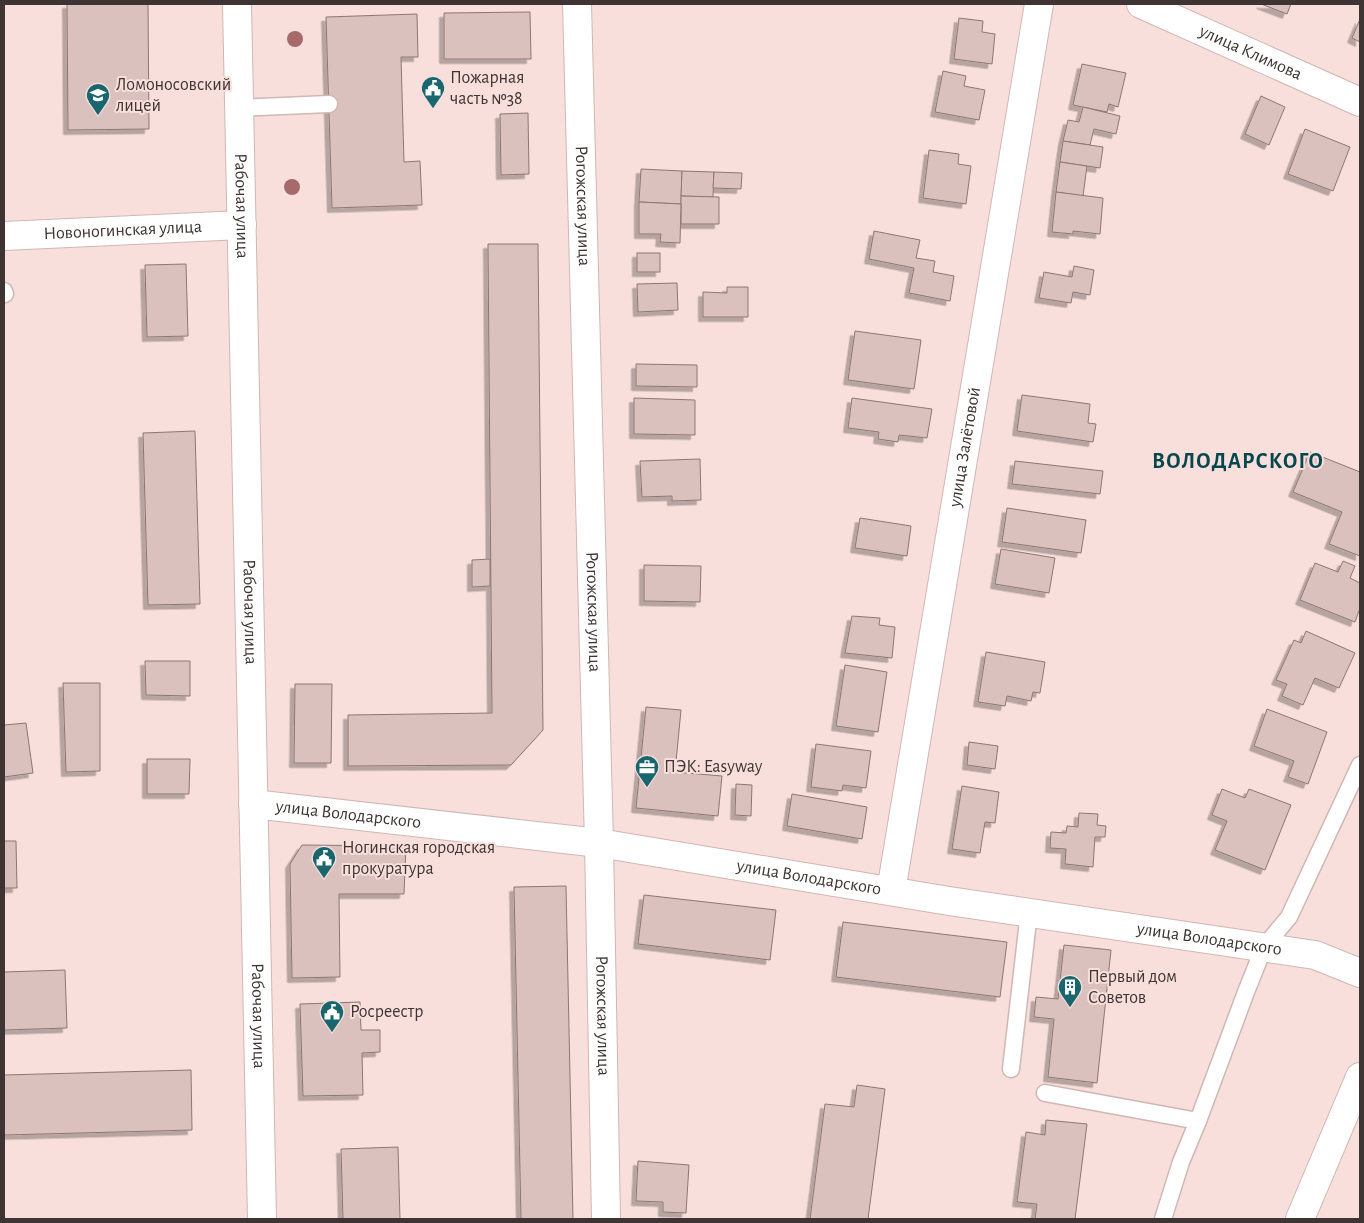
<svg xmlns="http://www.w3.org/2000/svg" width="1364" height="1223" viewBox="0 0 1364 1223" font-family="'Alegreya Sans',sans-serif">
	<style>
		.building { fill: #dac1be; stroke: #8d7674; filter: url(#shadow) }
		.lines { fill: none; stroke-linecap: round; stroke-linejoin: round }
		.service-casing { stroke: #d0b7b4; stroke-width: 19 }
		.minor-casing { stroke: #d0b7b4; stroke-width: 30 }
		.tertiary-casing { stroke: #d0b7b4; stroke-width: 30 }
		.secondary-casing { stroke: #d0b7b4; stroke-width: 30 }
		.service { stroke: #fff; stroke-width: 16 }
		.minor { stroke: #fff; stroke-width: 28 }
		.tertiary { stroke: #fff; stroke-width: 28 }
		.secondary { stroke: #fff; stroke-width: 28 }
		.tree { fill: #a7696a }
		.labels { text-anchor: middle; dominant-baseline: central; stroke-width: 4; stroke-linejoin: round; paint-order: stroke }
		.street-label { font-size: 18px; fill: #3e3433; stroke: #f8dfdc }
		.poi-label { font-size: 18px; fill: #3e3433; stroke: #f8dfdc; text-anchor: start }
		.district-label { font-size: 22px; font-weight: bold; letter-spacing: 1px; fill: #06474e; stroke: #f8dfdc }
	</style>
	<defs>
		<filter id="shadow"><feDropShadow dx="-4.5" dy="4.5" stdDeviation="0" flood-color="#0004"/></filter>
	</defs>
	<rect width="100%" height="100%" fill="#f8dfdc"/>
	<!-- building -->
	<g class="building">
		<path d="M67 4H148L149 129 68 130Z"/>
		<path d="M1261 4H1291L1287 14Z"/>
		<path d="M530 12 531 59H444V13Z"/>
		<path d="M417 14 418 57H401L404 162 420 161 422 205 332 208 326 17Z"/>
		<path d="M959 18 983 21 982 32 995 34 992 64 954 59Z"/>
		<path d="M1360 19V42L1352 38Z"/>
		<path d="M1082 64 1126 73 1118 107 1109 104 1107 112 1073 105Z"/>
		<path d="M943 71 966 76 964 86 985 90 979 120 935 112Z"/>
		<path d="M1261 96 1285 107 1269 145 1245 134Z"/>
		<path d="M1083 107 1120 116 1116 134 1094 129 1090 145 1063 141 1068 120 1079 122Z"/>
		<path d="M528 113 529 174 501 175 500 114Z"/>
		<path d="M1305 129 1350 147 1333 191 1288 174Z"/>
		<path d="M1063 141 1103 147 1100 168 1060 162Z"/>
		<path d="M929 150 959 154 958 164 971 166 966 204 923 198Z"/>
		<path d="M1060 162 1087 166 1083 196 1056 192Z"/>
		<path d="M641 169 682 171 681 204 639 202Z"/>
		<path d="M682 171 714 172 713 197 681 196Z"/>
		<path d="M714 172 742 173 741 189 713 188Z"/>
		<path d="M1056 192 1103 198 1100 234 1073 231V234L1052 232Z"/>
		<path d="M681 196 719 197V224H681Z"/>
		<path d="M639 202 681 204 680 243 660 242 661 234H639Z"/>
		<path d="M874 231 920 240 916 258 935 261 933 272 954 276 950 301 909 293 914 268 869 259Z"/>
		<path d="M488 244H538L543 730 511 765 348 766V715L492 713Z"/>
		<rect x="637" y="253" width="23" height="19"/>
		<path d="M186 264 188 336 147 337 145 265Z"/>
		<path d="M1074 266 1094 270 1090 295 1073 292 1071 303 1039 298 1044 272 1072 277Z"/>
		<path d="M677 283 678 310 638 312 637 284Z"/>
		<path d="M727 287H748V317H703V292L727 293Z"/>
		<path d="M855 331 921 340 914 389 848 380Z"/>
		<path d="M636 364 697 365V387L636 386Z"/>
		<path d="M1022 395 1090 404 1088 423 1096 424 1093 442 1017 431Z"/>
		<path d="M634 398 695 400V435L634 434Z"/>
		<path d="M852 398 932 409 927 438 899 435 898 442 878 439 879 432 848 428Z"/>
		<path d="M195 431 200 604 148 605 143 433Z"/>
		<path d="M1310 452 1360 472V556L1329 544 1342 512 1293 492Z"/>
		<path d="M700 459 701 500 672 501V496L642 497 640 461Z"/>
		<path d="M1015 461 1103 471 1100 494 1012 484Z"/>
		<path d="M1007 508 1086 520 1081 553 1002 542Z"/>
		<path d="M860 518 911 526 907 556 855 548Z"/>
		<path d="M1001 549 1055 558 1049 593 995 584Z"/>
		<path d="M490 559V586L472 587V560Z"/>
		<path d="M1343 561 1355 566 1350 578 1360 583V608L1355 622 1300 600 1315 563 1338 572Z"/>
		<path d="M644 565 701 566 700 602 644 601Z"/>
		<path d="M852 616 880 618 879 625 895 627 892 658 845 653Z"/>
		<path d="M1306 631 1355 653 1339 688 1315 678 1303 705 1282 696 1287 684 1276 680 1294 640 1301 643Z"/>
		<path d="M986 652 1045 662 1040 693 1033 692 1031 701 1007 696 1005 706 978 702Z"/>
		<path d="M145 661H190V696L146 695Z"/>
		<path d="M845 665 887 672 878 732 836 726Z"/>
		<path d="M63 683H100V771L66 772Z"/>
		<path d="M295 684H332L331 763H294Z"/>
		<path d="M646 707 681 710 675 772 722 776 718 816 636 808Z"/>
		<path d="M1267 709 1327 732 1308 784 1288 777 1294 761 1254 746Z"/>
		<path d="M26 723 33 773 4 777V725Z"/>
		<path d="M969 742 998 746 995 769 967 765Z"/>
		<path d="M816 744 871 751 866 788 843 785 842 791 811 787Z"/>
		<path d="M147 759H190L189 794H147Z"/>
		<path d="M736 784 752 785 751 816 735 815Z"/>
		<path d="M962 786 999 792 995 823 985 822 980 853 952 849Z"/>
		<path d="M1222 789 1245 798 1249 789 1291 805 1265 870 1215 850 1227 821 1212 815Z"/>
		<path d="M792 794 867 807 862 839 787 826Z"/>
		<path d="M1079 813 1098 814 1097 825 1106 826 1105 837H1095L1093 867 1065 864 1066 849 1050 848 1051 832 1066 833 1067 826 1078 827Z"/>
		<path d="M4 841H16L17 888H4Z"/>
		<path d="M302 845 406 846 404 894H339L340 977 292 978 290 864Z"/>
		<path d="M566 886 573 1219H521L514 887Z"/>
		<path d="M644 895 776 910 770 960 638 944Z"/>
		<path d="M843 922 1007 942 1000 997 836 977Z"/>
		<path d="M1064 945 1111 950 1097 1083 1048 1077 1054 1019 1034 1017 1036 997 1058 999Z"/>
		<path d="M65 970 67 1028 4 1030V972Z"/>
		<path d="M360 1002 361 1030H380V1052L362 1053 363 1095 303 1096 300 1004Z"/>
		<path d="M191 1070 192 1130 4 1135V1075Z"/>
		<path d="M857 1085 885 1089 868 1219H810L825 1104 854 1107Z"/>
		<path d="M1046 1120 1087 1124 1075 1219H1035L1037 1204 1017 1202 1026 1132 1045 1135Z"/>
		<path d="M398 1147 400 1219H343L341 1149Z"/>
		<path d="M638 1161 689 1165 686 1213 663 1212V1202L636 1201Z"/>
	</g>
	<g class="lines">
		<!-- service casing -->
		<g class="service-casing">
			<g id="service">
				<path d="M239 108 329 104"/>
				<path d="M4 291 5 294"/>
				<path d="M1011 1069 1029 912"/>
				<path d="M1045 1093 1198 1121"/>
				<path d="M1163 1219 1181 1162 1198 1121 1246 992 1264 947 1289 917 1360 765"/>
			</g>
		</g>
		<!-- minor casing -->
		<g class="minor-casing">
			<g id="minor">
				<path id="s1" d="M4 236 242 225"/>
				<path id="s2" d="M253 804 599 843 949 901 1315 955 1360 973"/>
				<path id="s3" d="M891 891 1039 4"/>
			</g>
		</g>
		<!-- tertiary casing -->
		<g class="tertiary-casing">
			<g id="tertiary">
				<path id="s4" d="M577 4 599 843 606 1219"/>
			</g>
		</g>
		<!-- secondary casing -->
		<g class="secondary-casing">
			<g id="secondary">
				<path id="s5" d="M237 4 262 1219"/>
				<path id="s6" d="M1141 4 1360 102"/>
				<path d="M1300 1219 1360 1077"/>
			</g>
		</g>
		<!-- service -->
		<use href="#service" class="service"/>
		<!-- minor -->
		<use href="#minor" class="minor"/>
		<!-- tertiary -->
		<use href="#tertiary" class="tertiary"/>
		<!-- secondary -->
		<use href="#secondary" class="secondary"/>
	</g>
	<!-- trees -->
	<g class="tree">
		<circle cx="295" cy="39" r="8"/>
		<circle cx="292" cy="187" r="8"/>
	</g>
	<!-- icons -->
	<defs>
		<g id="civic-pin" transform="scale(1.25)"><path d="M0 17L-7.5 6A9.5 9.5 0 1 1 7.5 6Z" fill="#19666e" stroke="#f8dfdc"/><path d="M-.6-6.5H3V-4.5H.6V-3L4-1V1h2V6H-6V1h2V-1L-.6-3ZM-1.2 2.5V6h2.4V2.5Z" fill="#fff"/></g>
		<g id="school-pin" transform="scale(1.25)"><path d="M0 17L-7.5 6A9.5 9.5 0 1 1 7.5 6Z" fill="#19666e" stroke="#f8dfdc"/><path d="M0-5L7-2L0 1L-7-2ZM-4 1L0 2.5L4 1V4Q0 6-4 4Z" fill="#fff"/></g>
		<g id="office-pin" transform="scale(1.25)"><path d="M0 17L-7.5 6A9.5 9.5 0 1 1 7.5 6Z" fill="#19666e" stroke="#f8dfdc"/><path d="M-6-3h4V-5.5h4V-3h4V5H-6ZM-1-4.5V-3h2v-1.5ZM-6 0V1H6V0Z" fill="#fff"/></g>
		<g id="building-pin" transform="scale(1.25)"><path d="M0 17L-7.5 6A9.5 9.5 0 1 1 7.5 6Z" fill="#19666e" stroke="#f8dfdc"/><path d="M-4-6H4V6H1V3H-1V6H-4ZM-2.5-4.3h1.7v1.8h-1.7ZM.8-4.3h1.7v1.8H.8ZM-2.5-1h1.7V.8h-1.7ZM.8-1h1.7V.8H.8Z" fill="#fff"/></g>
	</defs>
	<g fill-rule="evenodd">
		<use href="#civic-pin" x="433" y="88"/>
		<use href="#school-pin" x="98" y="95"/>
		<use href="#office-pin" x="647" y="767"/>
		<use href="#civic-pin" x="324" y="858"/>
		<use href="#building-pin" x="1070" y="987"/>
		<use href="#civic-pin" x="332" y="1012"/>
	</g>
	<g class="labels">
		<!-- street labels -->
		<g class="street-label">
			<text stroke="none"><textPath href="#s6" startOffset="120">улица Климова</textPath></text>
			<text stroke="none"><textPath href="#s5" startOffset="202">Рабочая улица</textPath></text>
			<text stroke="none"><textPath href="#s4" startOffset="202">Рогожская улица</textPath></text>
			<text stroke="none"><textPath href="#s1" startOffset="119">Новоногинская улица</textPath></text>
			<text stroke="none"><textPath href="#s3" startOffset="450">улица Залётовой</textPath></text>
			<text stroke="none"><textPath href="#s4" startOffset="608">Рогожская улица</textPath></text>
			<text stroke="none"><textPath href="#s5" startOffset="608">Рабочая улица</textPath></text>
			<text stroke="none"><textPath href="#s2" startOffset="96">улица Володарского</textPath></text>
			<text stroke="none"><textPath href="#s2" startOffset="561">улица Володарского</textPath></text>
			<text stroke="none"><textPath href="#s2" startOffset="966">улица Володарского</textPath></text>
			<text stroke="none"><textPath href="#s5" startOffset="1012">Рабочая улица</textPath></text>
			<text stroke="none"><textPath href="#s4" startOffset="1012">Рогожская улица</textPath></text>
		</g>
		<!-- poi labels -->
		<g class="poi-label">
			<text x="450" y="78">Пожарная<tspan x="450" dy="21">часть №38</tspan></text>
			<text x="116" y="85">Ломоносовский<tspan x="116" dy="21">лицей</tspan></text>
			<text x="664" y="767">ПЭК: Easyway</text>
			<text x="342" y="848">Ногинская городская<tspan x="342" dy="21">прокуратура</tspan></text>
			<text x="1088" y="977">Первый дом<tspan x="1088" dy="21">Советов</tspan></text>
			<text x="350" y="1012">Росреестр</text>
		</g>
		<!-- district labels -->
		<g class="district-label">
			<text x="1238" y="461">ВОЛОДАРСКОГО</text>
		</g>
	</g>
	<!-- border -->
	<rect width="1364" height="1223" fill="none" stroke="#3e3433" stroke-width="10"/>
</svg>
